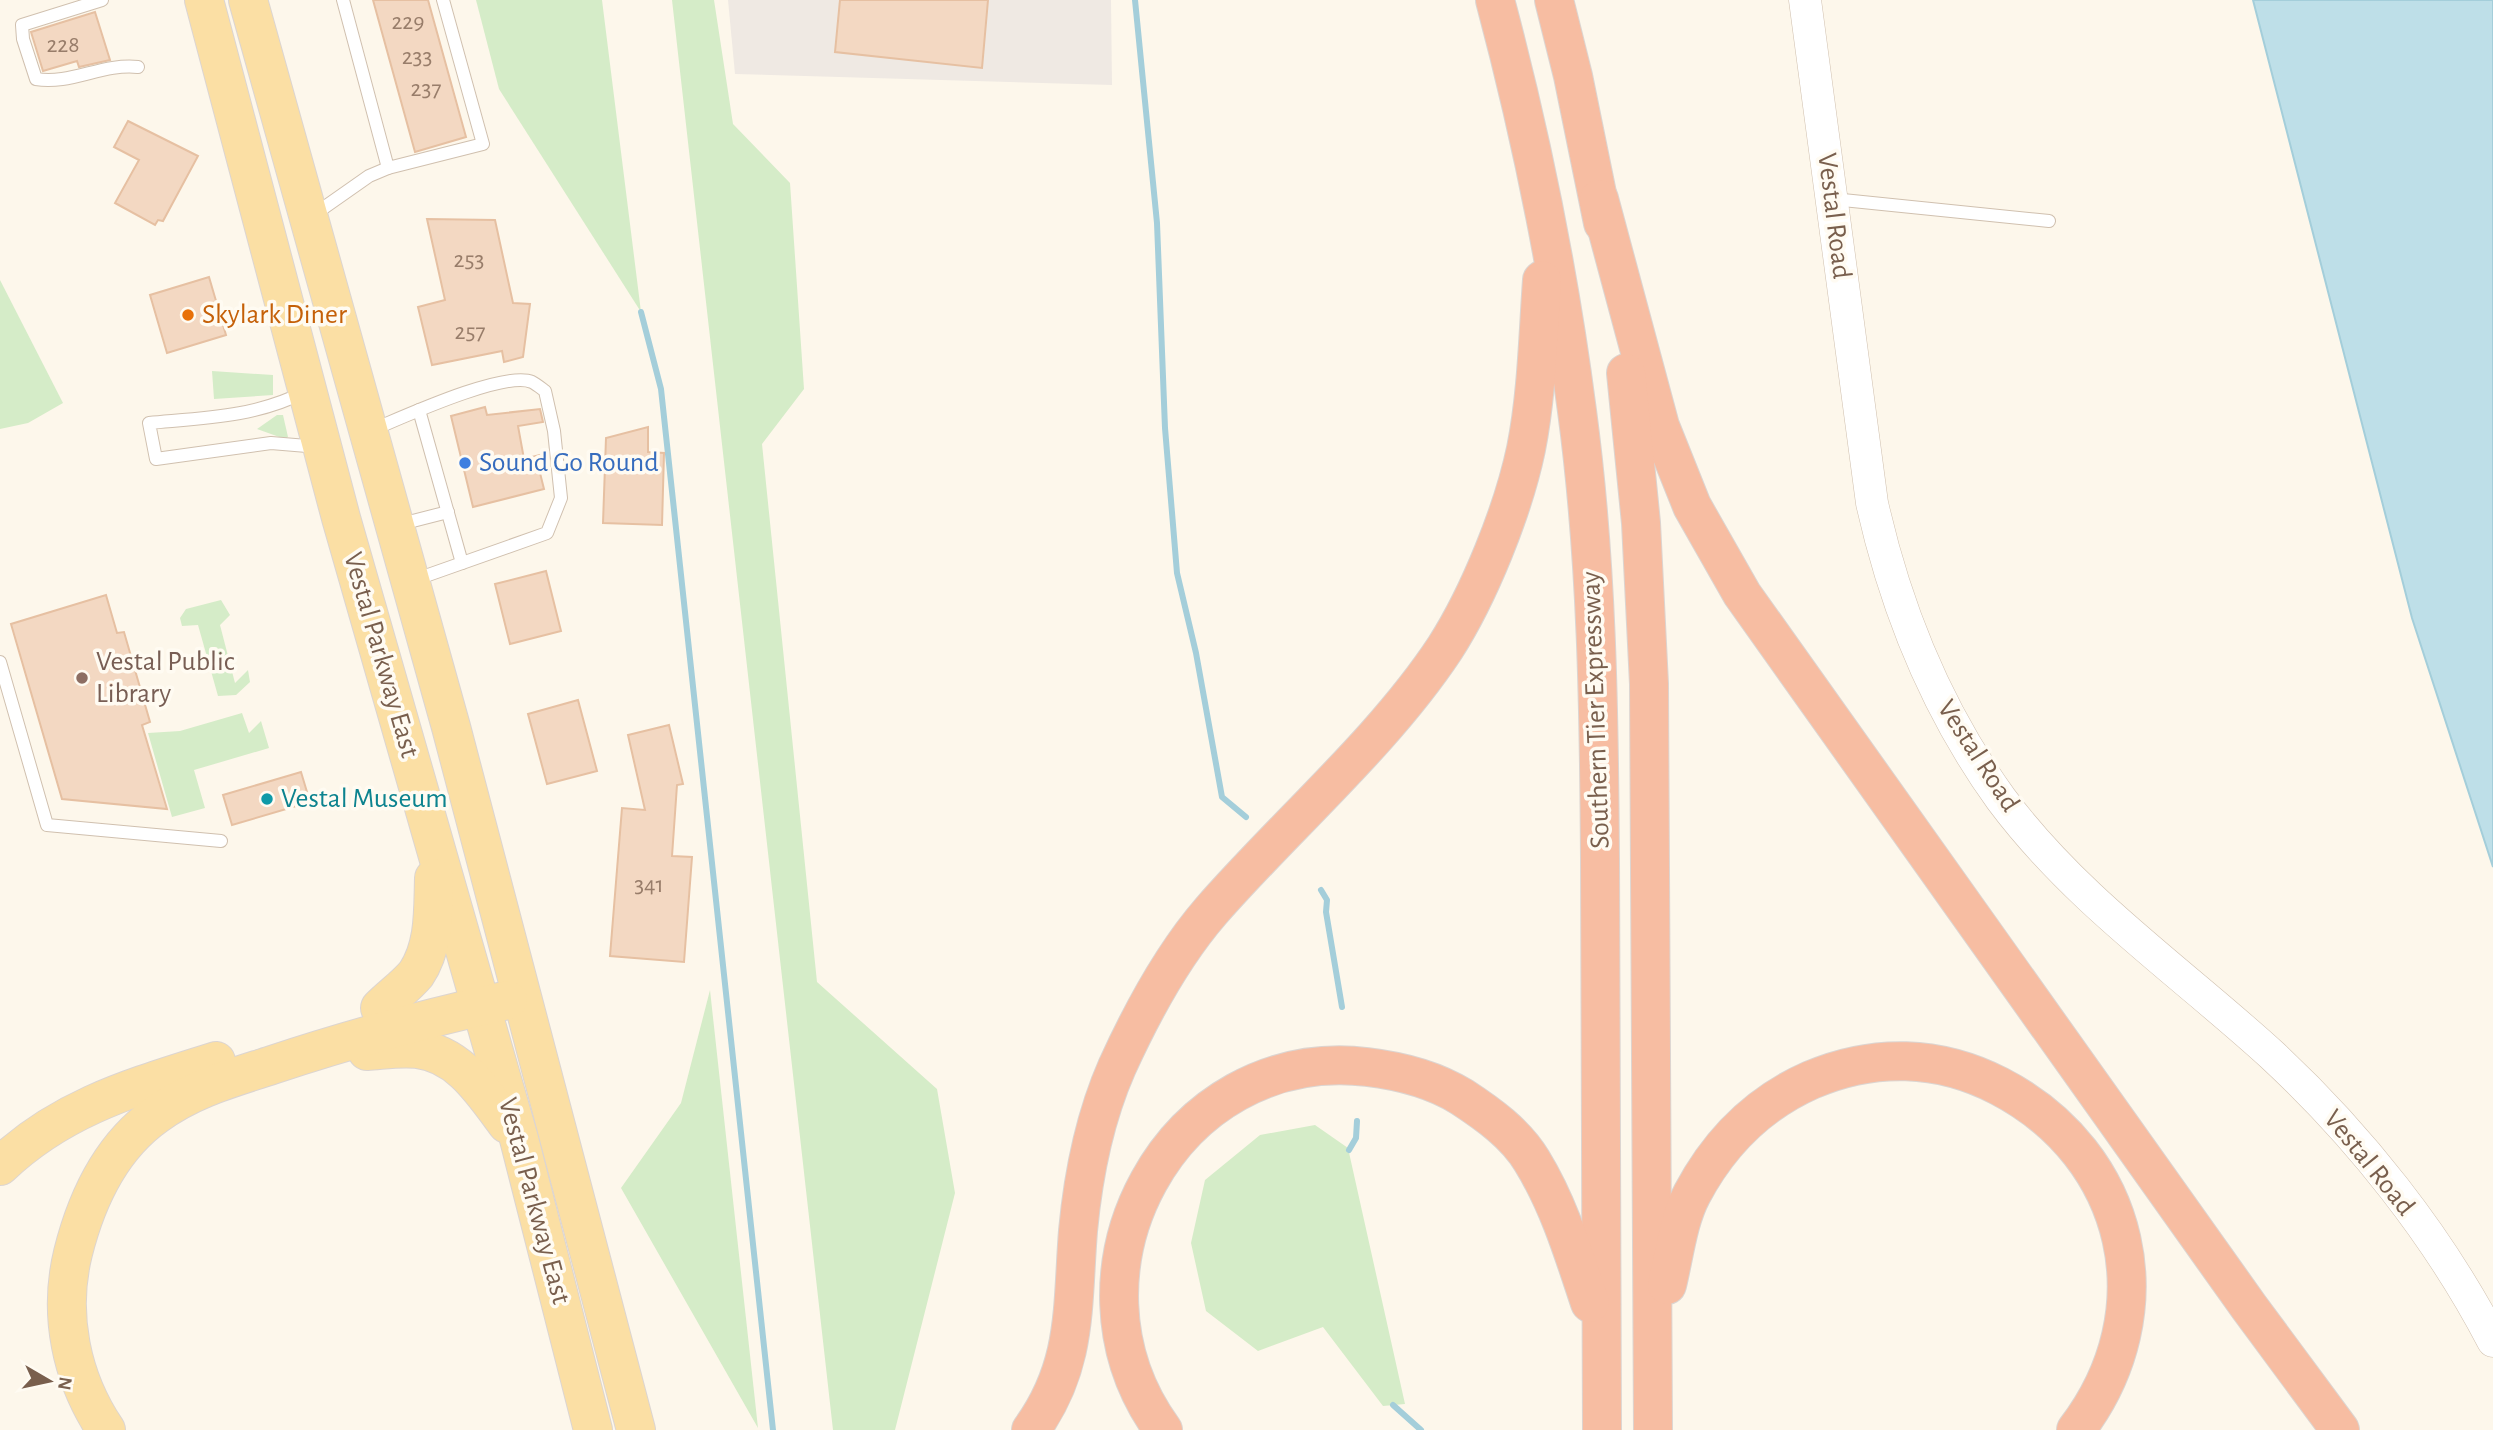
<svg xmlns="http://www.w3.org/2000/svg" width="2493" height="1430" viewBox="0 0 2493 1430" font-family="'Alegreya Sans',sans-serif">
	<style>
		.industrial { fill: #efe9e3 }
		.green { fill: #d5ecc8 }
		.water { fill: #bedfe8; stroke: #a4ceda; stroke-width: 2 }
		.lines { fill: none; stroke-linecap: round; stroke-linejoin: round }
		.stream { stroke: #a4ceda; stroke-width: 6 }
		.building { fill: #f3d8c2; stroke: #e6c0a2; stroke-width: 2 }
		.service-casing { stroke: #d0c0af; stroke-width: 14 }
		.tertiary-casing { stroke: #d0c0af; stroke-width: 33 }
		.primary-casing { stroke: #dcd5d1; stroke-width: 40 }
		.motorway-casing { stroke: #dcd5d1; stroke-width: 40 }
		.service { stroke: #fff; stroke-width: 12 }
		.tertiary { stroke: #fff; stroke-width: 32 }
		.primary { stroke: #fbdfa4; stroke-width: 38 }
		.motorway { stroke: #f7bda2; stroke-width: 38 }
		.food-dot { fill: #e8710a; stroke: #fffbf2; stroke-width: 2.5 }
		.shop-dot { fill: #3f7fe0; stroke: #fffbf2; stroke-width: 2.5 }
		.education-dot { fill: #8d6e63; stroke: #fffbf2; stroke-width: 2.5 }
		.culture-dot { fill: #0f9aa8; stroke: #fffbf2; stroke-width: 2.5 }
		.labels { text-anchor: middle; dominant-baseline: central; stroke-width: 7; stroke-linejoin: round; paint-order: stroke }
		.number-label { font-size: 24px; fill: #987d6a }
		.street-label { font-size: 28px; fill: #795f4d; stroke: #fffbf2 }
		.food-label { font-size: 28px; fill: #c56008; stroke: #fffbf2; text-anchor: start }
		.shop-label { font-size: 28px; fill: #366cbe; stroke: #fffbf2; text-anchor: start }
		.education-label { font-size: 28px; fill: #785e54; stroke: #fffbf2; text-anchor: start }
		.culture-label { font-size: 28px; fill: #0d838f; stroke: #fffbf2; text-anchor: start }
	</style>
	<rect width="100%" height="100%" fill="#fdf7eb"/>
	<!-- industrial -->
	<path class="industrial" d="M728 0H1111L1112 85 735 74Z"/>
	<!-- green -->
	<g class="green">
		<path d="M476 0H602L641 312 499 89Z"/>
		<path d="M672 0H714L733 124 790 183 804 389 762 444 817 982 937 1089 955 1193 895 1430H833Z"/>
		<path d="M0 280 63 403 28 423 0 429Z"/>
		<path d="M212 371 273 375V395L214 399Z"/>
		<path d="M277 415H283L288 437 285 439 257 429Z"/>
		<path d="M221 600 230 615 220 625 235 683 248 670 250 682 236 695 218 696 198 625 182 626 180 618 186 609Z"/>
		<path d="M242 713 249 733 261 721 269 748 194 770 205 808 172 817 148 733 180 731Z"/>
		<path d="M710 990 758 1428 621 1188 681 1103Z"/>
		<path d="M1315 1125 1348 1148 1405 1404 1383 1406 1323 1327 1258 1351 1206 1311 1191 1243 1205 1180 1260 1135Z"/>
	</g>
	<!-- water -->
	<path class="water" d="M2253 0H2493V867L2412 618Z"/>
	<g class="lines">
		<!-- stream -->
		<g class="stream">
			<path d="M1135 0 1157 223 1165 428 1177 573 1196 653 1222 797 1246 817"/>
			<path d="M641 312 661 389 773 1430"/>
			<path d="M1321 890 1327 900 1326 912 1342 1007"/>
			<path d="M1349 1150 1356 1138 1357 1121"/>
			<path d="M1393 1405 1421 1430"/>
		</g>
	</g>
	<!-- building -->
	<g class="building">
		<path d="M373 0H428L466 137 415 152Z"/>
		<path d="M840 0H988L982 68 835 52Z"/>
		<path d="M95 12 110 60 79 67 77 61 43 71 31 32Z"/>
		<path d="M128 121 198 156 163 221 158 220 155 225 115 203 139 160 114 147Z"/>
		<path d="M427 219 495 220 513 303 530 304 523 357 504 362 502 351 432 365 418 307 445 300Z"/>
		<path d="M209 277 226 335 167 353 150 295Z"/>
		<path d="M485 407 487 415 540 409 543 422 518 426 524 459 544 454 548 468 540 473 544 489 473 507 451 416Z"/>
		<path d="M648 427V452L664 453 662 525 603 523 606 438Z"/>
		<path d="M546 571 561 631 510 644 495 584Z"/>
		<path d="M106 595 117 633 124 632 150 722 142 725 167 809 62 799 11 624Z"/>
		<path d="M578 700 597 771 547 784 528 714Z"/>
		<path d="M669 725 683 784 677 785 672 856 692 857 684 962 610 956 622 808 645 810 628 735Z"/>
		<path d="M301 772 310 802 232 825 223 795Z"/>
	</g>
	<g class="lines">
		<!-- service casing -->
		<g class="service-casing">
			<g id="service">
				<path d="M102 0 22 25 23 39 36 79C70 85 103 63 138 67"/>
				<path d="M343 0 388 168 483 144 443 0"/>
				<path d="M1833 199 2049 221"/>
				<path d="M312 216 369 176 388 168"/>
				<path d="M304 392C256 417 202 418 149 423L156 459 271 443 319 447"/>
				<path d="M419 410 462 563"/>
				<path d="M372 430C401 418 505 370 532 382 536 384 541 388 545 391L554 431 561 498 547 533 414 580"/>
				<path d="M397 525 448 512"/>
				<path d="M0 662 47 825 221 841"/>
			</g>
		</g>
		<!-- tertiary casing -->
		<g class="tertiary-casing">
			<path id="tertiary" d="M1805 0 1872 503C1896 610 1936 709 2001 799 2076 900 2180 971 2272 1055 2359 1136 2438 1235 2493 1341"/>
		</g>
		<!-- primary casing -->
		<g class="primary-casing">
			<g id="primary">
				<path d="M204 0 341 518 519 1139 593 1430"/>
				<path d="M248 0 451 727 636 1430"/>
				<path d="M380 1008C391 997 406 986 416 974 435 946 433 910 434 878"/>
				<path d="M367 1051C383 1050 401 1047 417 1049 460 1054 483 1092 507 1124"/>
				<path d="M0 1166C63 1106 135 1087 216 1061"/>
				<path d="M106 1430C71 1378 58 1314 73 1253 86 1201 111 1147 156 1115 191 1089 232 1078 272 1065 350 1039 428 1018 508 1000"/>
			</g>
		</g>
		<!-- motorway casing -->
		<g class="motorway-casing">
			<g id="motorway">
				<path d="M1495 0C1531 135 1559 272 1577 411 1597 559 1599 710 1600 859 1602 1049 1600 1240 1602 1430"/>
				<path d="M1554 0 1573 76 1603 223"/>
				<path d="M1599 199 1660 426 1692 506 1742 594 2249 1307 2340 1430"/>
				<path d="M1626 373 1641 523 1649 684 1653 1430"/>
				<path d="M1667 1285C1674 1257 1678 1220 1692 1194 1719 1143 1759 1103 1811 1080 1874 1053 1939 1055 1999 1086 2132 1155 2167 1311 2076 1430"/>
				<path d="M1031 1430C1078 1365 1072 1307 1078 1231 1083 1177 1095 1117 1117 1067 1142 1012 1172 956 1211 911 1286 825 1383 742 1445 648 1479 595 1513 511 1526 449 1537 394 1538 336 1542 280"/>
				<path d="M1163 1430C1049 1274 1171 1044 1367 1067 1401 1071 1433 1079 1462 1097 1488 1114 1516 1134 1532 1161 1559 1205 1574 1255 1590 1303"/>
			</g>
		</g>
		<!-- service -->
		<use href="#service" class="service"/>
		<!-- tertiary -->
		<use href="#tertiary" class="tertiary"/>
		<!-- primary -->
		<use href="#primary" class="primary"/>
		<!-- motorway -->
		<use href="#motorway" class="motorway"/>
	</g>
	<!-- markers -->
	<circle class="food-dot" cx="188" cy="315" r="7"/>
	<circle class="shop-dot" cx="465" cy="463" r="7"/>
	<circle class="education-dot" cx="82" cy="678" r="7"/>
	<circle class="culture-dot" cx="267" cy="799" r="7"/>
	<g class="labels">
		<!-- number labels -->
		<g class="number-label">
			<text x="408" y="22">229</text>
			<text x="63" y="45">228</text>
			<text x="417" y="57">233</text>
			<text x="426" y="89">237</text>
			<text x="469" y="260">253</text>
			<text x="470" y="332">257</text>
			<text x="649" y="885">341</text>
		</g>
		<!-- street labels -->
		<g class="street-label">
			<text transform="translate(1834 216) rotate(83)">Vestal Road</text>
			<text transform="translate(381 655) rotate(74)">Vestal Parkway East</text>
			<text transform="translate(1596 710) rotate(-92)">Southern Tier Expressway</text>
			<text transform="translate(1978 756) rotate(57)">Vestal Road</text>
			<text transform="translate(2369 1163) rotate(51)">Vestal Road</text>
			<text transform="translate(534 1201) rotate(75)">Vestal Parkway East</text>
		</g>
		<!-- food labels -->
		<g class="food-label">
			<text x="202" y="315">Skylark Diner</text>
		</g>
		<!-- shop labels -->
		<g class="shop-label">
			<text x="479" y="463">Sound Go Round</text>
		</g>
		<!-- education labels -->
		<g class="education-label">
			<text x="96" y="662">Vestal Public<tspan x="96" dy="32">Library</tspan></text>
		</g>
		<!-- culture labels -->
		<g class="culture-label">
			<text x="281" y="799">Vestal Museum</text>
		</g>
	</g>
	<!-- north arrow -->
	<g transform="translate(49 1381) rotate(99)" stroke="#fffbf2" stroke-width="5" paint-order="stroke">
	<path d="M0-5L12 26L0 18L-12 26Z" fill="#795f4d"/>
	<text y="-10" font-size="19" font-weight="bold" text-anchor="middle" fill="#795f4d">N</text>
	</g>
</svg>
